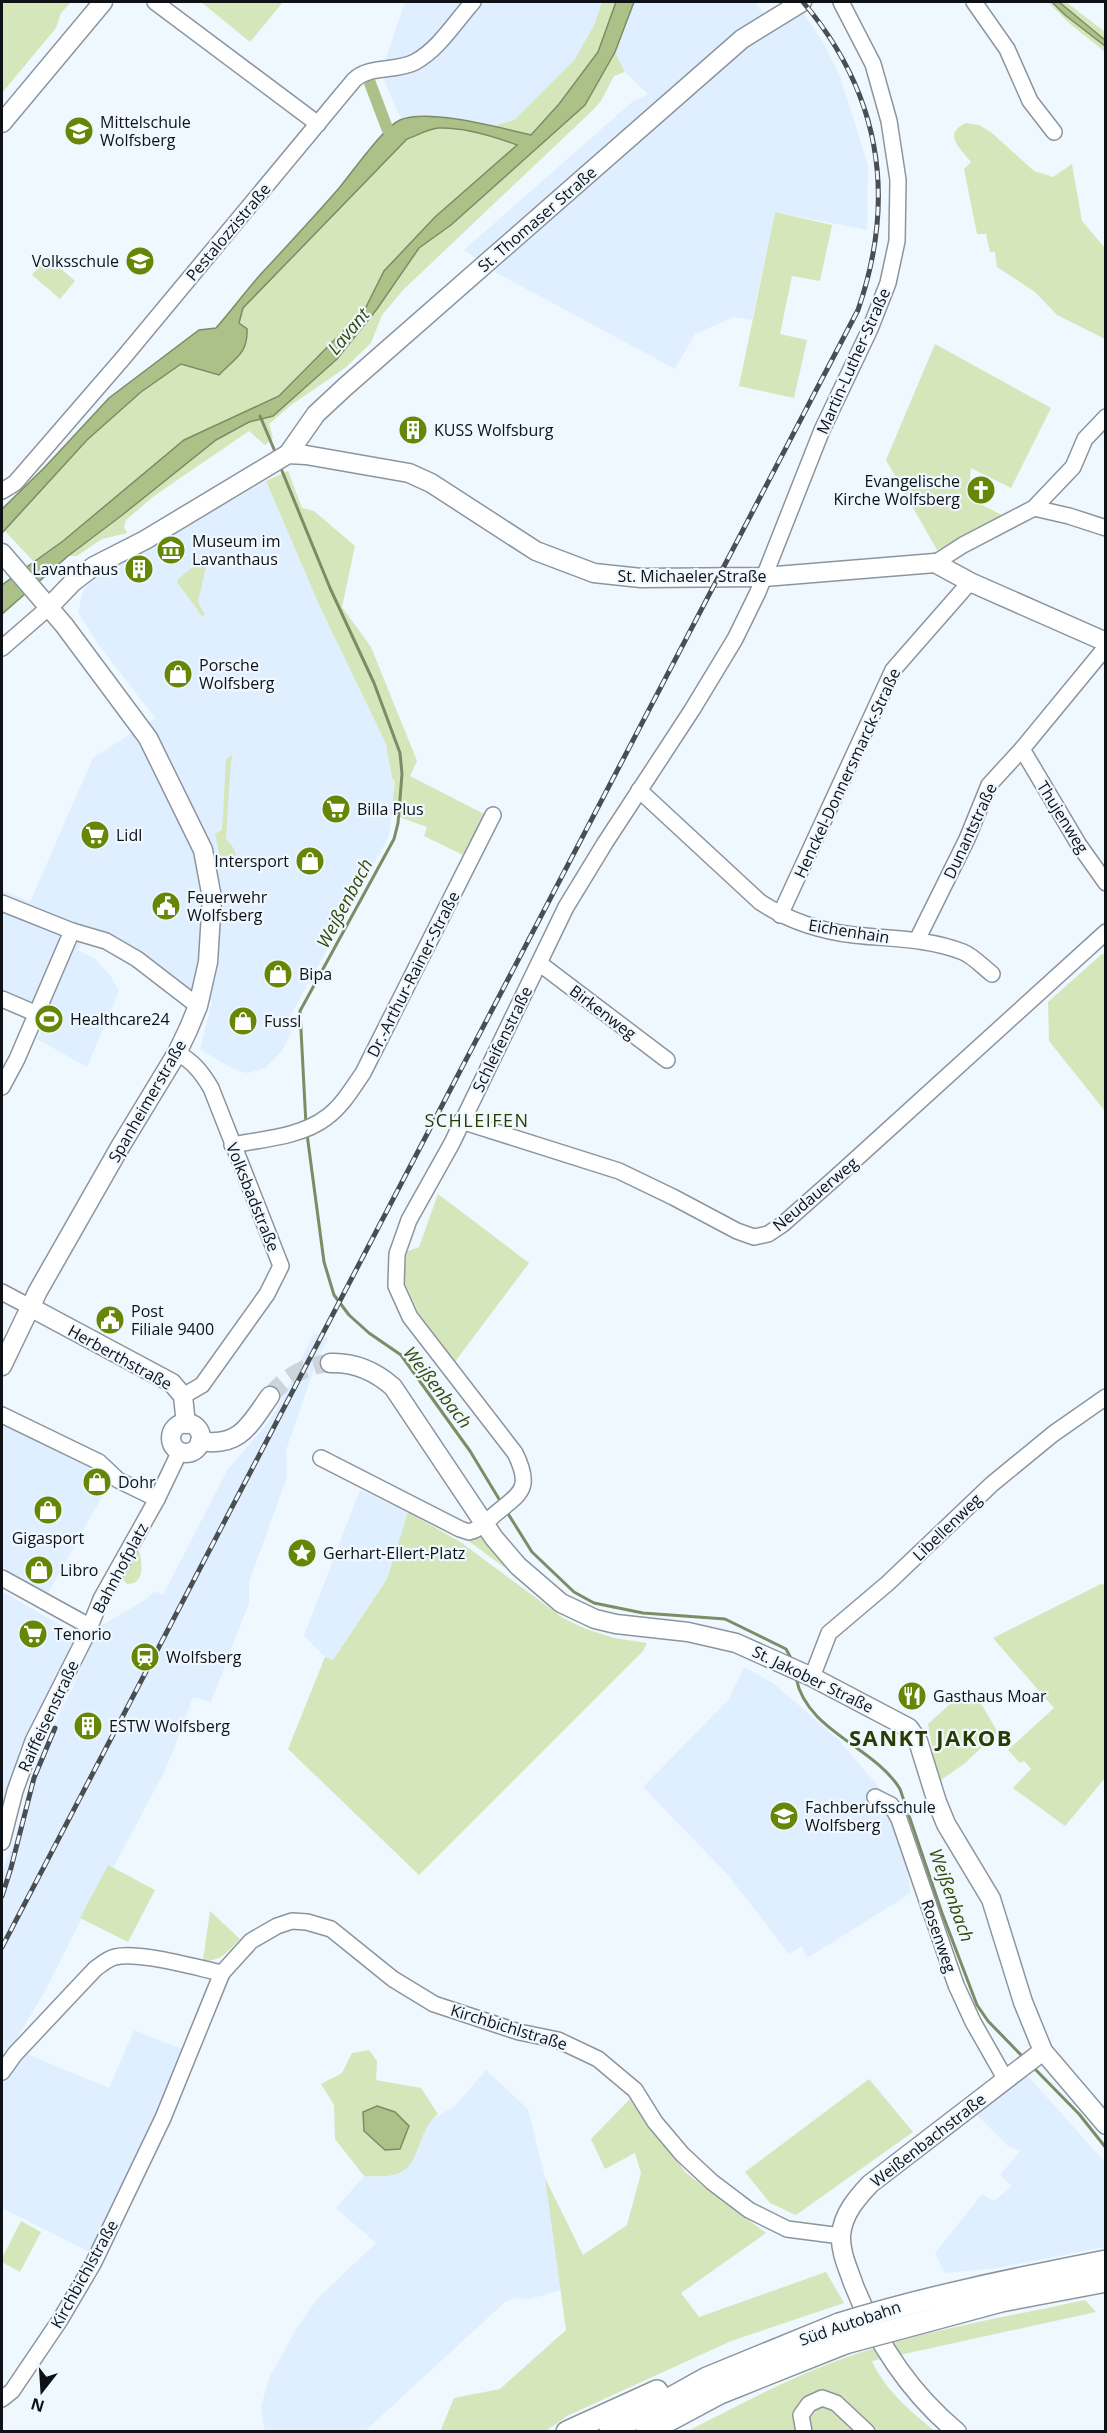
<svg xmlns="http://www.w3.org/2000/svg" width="1107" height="2433" viewBox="0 0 1107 2433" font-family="'Open Sans',sans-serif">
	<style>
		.built { fill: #e0efff }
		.green { fill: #d5e7ba }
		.water { fill: #abc187; stroke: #7c8c65; stroke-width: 1.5 }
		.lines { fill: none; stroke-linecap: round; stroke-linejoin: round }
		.stream { stroke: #7c8c65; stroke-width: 3 }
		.canal { stroke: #abc187; stroke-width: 12 }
		.major-tunnel { stroke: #cdd4dc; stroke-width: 18; stroke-dasharray: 18 9; stroke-linecap: butt }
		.minor-casing { stroke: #8c959e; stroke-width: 18 }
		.major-casing { stroke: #8c959e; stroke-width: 21 }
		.highway-casing { stroke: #8c959e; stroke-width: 24 }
		.minor { stroke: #fff; stroke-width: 15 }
		.major { stroke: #fff; stroke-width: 18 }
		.highway { stroke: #fff; stroke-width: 21 }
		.rail-casing { stroke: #494e53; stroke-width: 5 }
		.rail { stroke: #eff7ff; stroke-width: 3; stroke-dasharray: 9; stroke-linecap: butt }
		.highway-bridge-casing { stroke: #8c959e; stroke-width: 24; stroke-linecap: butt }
		.highway-bridge { stroke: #fff; stroke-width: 21 }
		.labels { text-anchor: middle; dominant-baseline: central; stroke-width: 4.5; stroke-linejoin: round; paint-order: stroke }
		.poi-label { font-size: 16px; fill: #0e1115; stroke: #eff7ff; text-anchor: start }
		.street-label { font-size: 16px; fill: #0e1115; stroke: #eff7ff }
		.water-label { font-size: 18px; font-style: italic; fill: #364806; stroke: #eff7ff }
		.neighbourhood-label { font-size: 18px; letter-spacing: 1.5px; fill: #2b3c03; stroke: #eff7ff }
		.district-label { font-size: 22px; font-weight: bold; letter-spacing: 1.5px; fill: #2b3c03; stroke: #eff7ff }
	</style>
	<rect width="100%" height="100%" fill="#eff7ff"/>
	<!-- built -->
	<g class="built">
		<path d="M405 2H602L594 25 575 59 514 120 494 126 420 115 401 119 381 73Z"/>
		<path d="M634 2H755L776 27 801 9 824 44 840 76 868 165 867 230 775 212 752 320 734 317 695 334 675 369 497 273 464 250 632 102 648 94 625 72 615 52Z"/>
		<path d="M266 481 320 607 386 744 393 780 395 782 389 836 285 1026 292 1031 282 1051 265 1068 247 1073 233 1069 200 1049 212 1002 180 983 134 950 89 926 78 950 94 958 110 975 119 991 87 1067 37 1039 48 1016 2 993V890L30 902 93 758 155 718 98 644 78 612 82 595 85 588 96 576Z"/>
		<path d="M314 1333 328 1338 317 1361 286 1450 287 1477 249 1582V1603L211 1702 193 1697 172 1754 162 1776 113 1868 108 1866 44 1993 2 2063V1871L14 1842 37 1759 71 1691 99 1627 148 1598 154 1591 163 1595 228 1469 266 1425 277 1409Z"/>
		<path d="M2 1417 117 1470 48 1593 2 1567Z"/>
		<path d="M360 1490 408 1512 387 1579 333 1660 325 1657 304 1636Z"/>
		<path d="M2 1591 72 1632 73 1642 19 1750 2 1810Z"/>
		<path d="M744 1667 773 1683 837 1738 892 1802 900 1831 911 1893 807 1958 802 1946 789 1954 728 1875 643 1787 729 1699Z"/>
		<path d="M134 2030 182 2049 152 2126 90 2252 2 2208V2081L22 2052 109 2088Z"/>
		<path d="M486 2070 528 2109 545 2178 561 2290 530 2299 515 2298 505 2302 365 2431H267L264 2428 261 2406 270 2376 298 2326 318 2298 376 2243 336 2208 364 2176H388L402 2172 410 2164 423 2131 433 2119 456 2105Z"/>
		<path d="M1026 2074 1105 2162V2247L997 2268 945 2273 935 2253 982 2194 994 2201 1012 2186 1000 2175 1020 2151 1008 2146 976 2114Z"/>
	</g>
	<!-- green -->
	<g class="green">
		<path d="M2 2H71L61 13 56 28 2 93Z"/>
		<path d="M201 2H283L250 42Z"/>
		<path d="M602 2H616L598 52 559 104 531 135 494 126 514 120 575 59 594 25Z"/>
		<path d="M1048 2H1052L1065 15 1105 46V52L1069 23Z"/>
		<path d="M1059 2H1066L1105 32V40Z"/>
		<path d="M615 52 625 72 614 76 601 101 593 110 404 289 382 315 371 343 345 368 291 405 269 424 273 438 265 445 249 431 154 496 126 520 124 527 127 533 102 539 77 556H68L121 516 216 440 249 422 273 416 337 359 377 309 419 248 451 225 585 105Z"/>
		<path d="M966 123 979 125 992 133 1034 171 1053 177 1072 164 1082 221 1105 248V339L1057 315 1035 292 997 267 995 252H990L986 234H977L964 169 971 162C960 148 942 134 966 123Z"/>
		<path d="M436 128C465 130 491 135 518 146L384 271 365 309 279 396 184 440 63 541 34 562 4 530 87 440 141 392 181 364 219 374 230 363 243 308 407 139Z"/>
		<path d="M775 212 832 225 820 281 792 276 780 334 807 340 794 398 739 386Z"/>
		<path d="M47 257 75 281 60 299 32 275Z"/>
		<path d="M935 344 1051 408 1011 488 971 468 968 498 1004 516 937 550 886 460Z"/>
		<path d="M288 471 302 508 314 511 355 546 342 607 371 647 417 761 410 776 486 815 463 855 424 836 427 827 391 814 395 782 392 778 386 744 320 607 266 481Z"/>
		<path d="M205 557 208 558 198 602 205 615 202 616 177 582 178 579Z"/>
		<path d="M231 755 233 758 231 760 226 839C238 851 240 859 223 869L215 834 222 830 226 760Z"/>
		<path d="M1102 954H1106L1105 1111 1049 1041 1048 1002Z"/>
		<path d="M438 1194 529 1263 454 1363 419 1314 404 1281 403 1253 419 1247Z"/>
		<path d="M408 1512 462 1543 563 1618 586 1629 614 1638 647 1643 643 1651 419 1875 288 1749 325 1657 333 1660 387 1579Z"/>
		<path d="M480 1536 485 1537 523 1581 463 1537Z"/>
		<path d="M137 1550 140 1553C142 1566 145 1584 127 1584L122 1578V1574Z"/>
		<path d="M1101 1584 1106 1585 1105 1778 1065 1826 1013 1788 1031 1769 1024 1761 1020 1763 1008 1750 1054 1708 993 1638Z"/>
		<path d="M960 1695 979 1700 997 1731 996 1734 964 1764 938 1782 928 1724Z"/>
		<path d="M108 1865 155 1890 128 1942 80 1918Z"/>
		<path d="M210 1911 240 1939C229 1950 220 1963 203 1960Z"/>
		<path d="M369 2050 377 2061 376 2080 421 2088 438 2114C418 2129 420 2163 401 2172 390 2178 376 2176 364 2176L335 2139 334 2105 321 2084 342 2073 352 2053Z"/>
		<path d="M869 2079 913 2132 796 2215 770 2203 745 2172Z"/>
		<path d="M630 2099 686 2173 766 2233 681 2293 699 2317 826 2272 844 2303 731 2341 567 2416 546 2431 440 2432 454 2398 500 2389 566 2330 545 2178 583 2255 627 2225 641 2173 635 2153 605 2169 591 2139Z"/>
		<path d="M21 2221 41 2232 20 2272 2 2262V2258Z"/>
		<path d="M1085 2300 1096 2312 872 2361C884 2389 912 2413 935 2431L686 2432C734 2408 781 2382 831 2363 912 2332 1001 2318 1085 2300Z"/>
	</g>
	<!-- water -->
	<g class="water">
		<path d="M616 2H634L615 52 585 105 451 225 419 248 377 309 337 359 273 416 249 422 216 440 121 516 68 556 2 614V585L63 541 184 440 279 396 365 309 384 271 435 217 517 145C493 136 465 127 438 128 428 129 416 136 407 139L243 308 239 323 247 329C248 354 235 358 219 375L181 364 141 392 87 440 2 533V509L45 467 109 398 199 330 216 328C231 311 245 292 260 275 287 246 314 217 340 187 353 171 384 127 400 120 427 108 501 128 531 135L559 104 598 52Z"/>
		<path d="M1052 2H1059L1105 40V46L1065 15Z"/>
		<path d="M377 2106 395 2112 409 2126 400 2149 385 2150 364 2131 363 2112Z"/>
	</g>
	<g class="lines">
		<!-- stream -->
		<g class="stream">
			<path d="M260 416 276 454"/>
			<path d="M280 466 330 588 374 683 400 753 402 774 398 823 394 839 300 1011 306 1125"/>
			<path d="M307 1134 324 1262 334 1295 349 1315 369 1333 401 1355 470 1451 502 1504"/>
			<path d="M507 1512 532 1552 574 1592 594 1603 643 1613 725 1619 786 1649 792 1660"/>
			<path d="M796 1678C807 1732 874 1746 900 1789L942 1913 977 2005 988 2021 1024 2058"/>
			<path d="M1033 2067 1079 2114 1106 2148"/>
		</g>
		<!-- canal -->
		<path class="canal" d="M370 83 387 128 394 139"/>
		<!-- major-tunnel -->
		<path class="major-tunnel" d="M270 1396C286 1377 305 1365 330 1363"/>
		<!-- minor casing -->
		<g class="minor-casing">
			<g id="minor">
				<path d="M155 2 318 124"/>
				<path d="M974 2 1007 49 1030 101 1054 132"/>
				<path d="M2 491 15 483 124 357 354 80C369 65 396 72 415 62 439 49 455 22 473 2"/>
				<path d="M1034 508 1069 516 1106 528"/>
				<path d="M935 563 963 545 1034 508 1073 467 1085 439 1106 417"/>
				<path d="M2 648 48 608"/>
				<path d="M1022 749 1079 845 1106 883"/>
				<path d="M639 790 760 902C789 921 820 931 854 935 890 939 928 938 963 952 973 956 983 967 992 974"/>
				<path d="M2 903 72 931 106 941 137 959 198 1006"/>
				<path d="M780 915 893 670 970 582"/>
				<path d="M917 940 967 839 989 785 1022 749 1106 647"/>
				<path d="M539 963 667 1060"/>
				<path d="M2 999 37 1014"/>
				<path d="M177 1053C193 1061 202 1073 211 1088L281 1266 267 1294 202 1385 183 1396"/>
				<path d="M2 1087 17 1059 72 931"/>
				<path d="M461 1121 619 1171 673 1197 737 1231 754 1237 768 1234 783 1224 835 1178 1106 932"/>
				<path d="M232 1145C263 1139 301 1137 327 1117 342 1106 352 1089 363 1073L493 815"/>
				<path d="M2 1292 30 1307"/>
				<path d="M2 1415 99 1462 118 1480 157 1499"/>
				<path d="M321 1458 460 1529 469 1532C479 1530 485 1523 493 1516 518 1494 534 1491 515 1453L410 1317 396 1286 397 1254 409 1220 452 1143 566 907 605 843 692 710 735 639 758 592 822 430 870 329 888 283 897 241 898 180 889 121 873 64 841 2"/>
				<path d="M2 1578 89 1626"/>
				<path d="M812 1677 829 1633 888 1583 992 1484 1053 1434 1106 1397"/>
				<path d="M875 1797 891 1805 899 1819 956 1985 973 2022 1006 2080"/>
				<path d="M2 1842 15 1791 33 1741 87 1634 101 1599 157 1499 180 1451"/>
				<path d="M2 2072 15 2054 95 1969C102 1964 107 1959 115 1957 139 1951 197 1968 222 1973"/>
				<path d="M2 2399 12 2391 60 2320 93 2264 163 2118 222 1973 251 1941 277 1926 292 1921 307 1922 331 1929 393 1979 434 2004 519 2032 558 2040 598 2059 635 2090 655 2122 682 2154 712 2182 749 2210 787 2229 841 2236"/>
				<path d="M804 2432 801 2415 809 2404 822 2398 836 2403 867 2432"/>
			</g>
		</g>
		<!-- major casing -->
		<g class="major-casing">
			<g id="major">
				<path d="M2 123 103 2"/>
				<path d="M288 454 316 414 345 387 742 39 802 2"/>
				<path d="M2 553 64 625 148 738 203 850 212 898 208 962 198 1006 188 1030 177 1053 120 1147 38 1291 2 1366"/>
				<path d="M48 608 73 582 94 566 145 540 288 454 306 455 409 473 431 483 536 551 594 573 641 578 764 577 935 563 970 582 1106 642"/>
				<path d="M30 1307 172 1383 183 1396 186 1424"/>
				<path d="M330 1363C354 1362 375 1371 393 1387L494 1538 518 1566 561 1603 595 1619 616 1624 688 1632 736 1643 812 1677 909 1728 918 1741 937 1802 946 1824 991 1899 1023 2002 1043 2051 1106 2125"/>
				<circle cx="186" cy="1438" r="15"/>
				<path d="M200 1441C240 1448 250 1424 270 1396"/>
				<path d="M957 2432C910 2393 875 2340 853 2283 848 2268 840 2252 841 2235 843 2214 856 2199 870 2184L1043 2051"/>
			</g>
		</g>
		<!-- highway casing -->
		<g class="highway-casing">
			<g id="highway">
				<path d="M567 2432 657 2391"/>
				<path d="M610 2432 707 2378 839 2324"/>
				<path d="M647 2432 720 2393 845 2343"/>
			</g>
		</g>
		<!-- minor -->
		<use href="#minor" class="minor"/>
		<!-- major -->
		<use href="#major" class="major"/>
		<!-- highway -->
		<use href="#highway" class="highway"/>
		<!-- rail casing -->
		<g class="rail-casing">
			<g id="rail">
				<path d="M2 1896 11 1868 34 1778 55 1728"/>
				<path d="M2 1947 858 310C897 197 880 93 803 2"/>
			</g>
		</g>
		<!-- rail -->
		<use href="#rail" class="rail"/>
		<!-- highway-bridge casing -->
		<g class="highway-bridge-casing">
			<g id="highway-bridge">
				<path d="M839 2324C926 2297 1015 2279 1106 2261"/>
				<path d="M845 2343 1001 2301 1106 2281"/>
			</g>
		</g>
		<!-- highway-bridge -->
		<use href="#highway-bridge" class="highway-bridge"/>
	</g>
	<!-- icons -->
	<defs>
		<g id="school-disc" transform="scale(1.5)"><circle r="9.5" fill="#668706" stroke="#eff7ff"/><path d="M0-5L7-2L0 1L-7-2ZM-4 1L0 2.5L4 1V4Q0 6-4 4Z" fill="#fff"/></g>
		<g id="building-disc" transform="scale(1.5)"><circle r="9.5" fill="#668706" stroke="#eff7ff"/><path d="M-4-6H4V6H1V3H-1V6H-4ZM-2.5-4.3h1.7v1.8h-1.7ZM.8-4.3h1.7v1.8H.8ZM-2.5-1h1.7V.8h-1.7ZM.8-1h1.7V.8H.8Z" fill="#fff"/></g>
		<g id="church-disc" transform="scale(1.5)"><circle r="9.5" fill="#668706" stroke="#eff7ff"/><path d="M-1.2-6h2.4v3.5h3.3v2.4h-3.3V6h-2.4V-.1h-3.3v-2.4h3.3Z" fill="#fff"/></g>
		<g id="museum-disc" transform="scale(1.5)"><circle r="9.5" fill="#668706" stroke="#eff7ff"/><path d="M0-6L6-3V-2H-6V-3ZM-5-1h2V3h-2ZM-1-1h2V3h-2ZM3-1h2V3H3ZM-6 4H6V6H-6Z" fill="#fff"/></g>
		<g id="shop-disc" transform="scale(1.5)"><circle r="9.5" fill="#668706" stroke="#eff7ff"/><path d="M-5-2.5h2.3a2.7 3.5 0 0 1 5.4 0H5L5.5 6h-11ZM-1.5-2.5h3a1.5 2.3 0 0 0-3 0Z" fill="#fff"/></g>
		<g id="supermarket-disc" transform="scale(1.5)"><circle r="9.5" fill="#668706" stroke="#eff7ff"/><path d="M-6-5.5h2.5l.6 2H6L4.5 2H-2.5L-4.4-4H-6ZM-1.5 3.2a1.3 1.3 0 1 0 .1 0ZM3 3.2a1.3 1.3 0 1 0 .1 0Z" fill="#fff"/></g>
		<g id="civic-disc" transform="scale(1.5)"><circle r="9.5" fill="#668706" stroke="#eff7ff"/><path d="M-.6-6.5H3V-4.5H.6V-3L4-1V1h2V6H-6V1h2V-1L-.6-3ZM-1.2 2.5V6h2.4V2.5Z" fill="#fff"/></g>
		<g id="stadium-disc" transform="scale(1.5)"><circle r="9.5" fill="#668706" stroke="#eff7ff"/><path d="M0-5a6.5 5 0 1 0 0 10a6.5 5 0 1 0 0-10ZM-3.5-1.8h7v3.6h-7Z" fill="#fff"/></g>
		<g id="sight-disc" transform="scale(1.5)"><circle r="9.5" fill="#668706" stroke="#eff7ff"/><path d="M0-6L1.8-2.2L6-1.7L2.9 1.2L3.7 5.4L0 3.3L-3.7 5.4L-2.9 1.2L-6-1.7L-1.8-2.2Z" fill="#fff"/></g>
		<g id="station-disc" transform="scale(1.5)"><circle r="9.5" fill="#668706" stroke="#eff7ff"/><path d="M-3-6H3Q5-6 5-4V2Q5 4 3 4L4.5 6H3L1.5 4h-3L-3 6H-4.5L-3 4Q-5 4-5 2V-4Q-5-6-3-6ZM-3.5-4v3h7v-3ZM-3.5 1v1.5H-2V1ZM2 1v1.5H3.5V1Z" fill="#fff"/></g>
		<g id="restaurant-disc" transform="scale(1.5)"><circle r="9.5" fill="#668706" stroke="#eff7ff"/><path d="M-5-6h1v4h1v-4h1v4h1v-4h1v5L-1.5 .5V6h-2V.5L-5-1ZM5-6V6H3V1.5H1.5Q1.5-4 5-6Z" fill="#fff"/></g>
	</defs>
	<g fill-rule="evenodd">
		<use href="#school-disc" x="79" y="131"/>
		<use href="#school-disc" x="140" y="261"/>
		<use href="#building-disc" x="413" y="430"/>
		<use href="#church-disc" x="981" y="490"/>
		<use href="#museum-disc" x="171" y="550"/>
		<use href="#building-disc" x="139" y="569"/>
		<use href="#shop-disc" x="178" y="674"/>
		<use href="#supermarket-disc" x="336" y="809"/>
		<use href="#supermarket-disc" x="95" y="835"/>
		<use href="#shop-disc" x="310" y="861"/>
		<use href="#civic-disc" x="166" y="906"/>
		<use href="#shop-disc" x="278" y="974"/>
		<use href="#stadium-disc" x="49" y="1019"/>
		<use href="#shop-disc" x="243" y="1021"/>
		<use href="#civic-disc" x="110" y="1320"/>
		<use href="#shop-disc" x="97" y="1482"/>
		<use href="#shop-disc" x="48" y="1510"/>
		<use href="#sight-disc" x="302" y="1553"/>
		<use href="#shop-disc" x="39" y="1570"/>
		<use href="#supermarket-disc" x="33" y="1634"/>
		<use href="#station-disc" x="145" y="1657"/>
		<use href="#restaurant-disc" x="912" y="1696"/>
		<use href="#building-disc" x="88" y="1726"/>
		<use href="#school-disc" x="784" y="1816"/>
	</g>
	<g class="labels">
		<!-- poi labels -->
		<g class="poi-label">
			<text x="100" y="122">Mittelschule<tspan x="100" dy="18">Wolfsberg</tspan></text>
			<text x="119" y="261" text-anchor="end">Volksschule</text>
			<text x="434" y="430">KUSS Wolfsburg</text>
			<text x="960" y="481" text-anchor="end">Evangelische<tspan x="960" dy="18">Kirche Wolfsberg</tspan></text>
			<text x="192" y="541">Museum im<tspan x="192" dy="18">Lavanthaus</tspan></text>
			<text x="118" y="569" text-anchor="end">Lavanthaus</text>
			<text x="199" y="665">Porsche<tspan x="199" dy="18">Wolfsberg</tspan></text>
			<text x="357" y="809">Billa Plus</text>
			<text x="116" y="835">Lidl</text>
			<text x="289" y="861" text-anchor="end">Intersport</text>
			<text x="187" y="897">Feuerwehr<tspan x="187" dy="18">Wolfsberg</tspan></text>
			<text x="299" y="974">Bipa</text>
			<text x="70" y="1019">Healthcare24</text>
			<text x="264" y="1021">Fussl</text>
			<text x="131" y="1311">Post<tspan x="131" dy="18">Filiale 9400</tspan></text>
			<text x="118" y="1482">Dohr</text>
			<text x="48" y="1538" text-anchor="middle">Gigasport</text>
			<text x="323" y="1553">Gerhart-Ellert-Platz</text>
			<text x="60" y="1570">Libro</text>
			<text x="54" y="1634">Tenorio</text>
			<text x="166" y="1657">Wolfsberg</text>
			<text x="933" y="1696">Gasthaus Moar</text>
			<text x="109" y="1726">ESTW Wolfsberg</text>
			<text x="805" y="1807">Fachberufsschule<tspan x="805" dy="18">Wolfsberg</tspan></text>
		</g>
		<!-- street labels -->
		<g class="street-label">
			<text transform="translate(537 219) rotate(-41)">St. Thomaser Straße</text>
			<text transform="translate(228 232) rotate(-50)">Pestalozzistraße</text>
			<text transform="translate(853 361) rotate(-66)">Martin-Luther-Straße</text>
			<text x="692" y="576">St. Michaeler Straße</text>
			<text transform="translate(847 773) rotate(-65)">Henckel-Donnersmarck-Straße</text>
			<text transform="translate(1063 817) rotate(58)">Thujenweg</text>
			<text transform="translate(970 831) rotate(-65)">Dunantstraße</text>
			<text transform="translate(849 931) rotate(9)">Eichenhain</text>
			<text transform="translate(413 974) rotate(-63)">Dr.-Arthur-Rainer-Straße</text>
			<text transform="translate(603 1012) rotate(37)">Birkenweg</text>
			<text transform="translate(502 1039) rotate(-64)">Schleifenstraße</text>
			<text transform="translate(147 1101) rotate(-60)">Spanheimerstraße</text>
			<text transform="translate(815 1194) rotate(-40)">Neudauerweg</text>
			<text transform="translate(253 1197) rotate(68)">Volksbadstraße</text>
			<text transform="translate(120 1357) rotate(29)">Herberthstraße</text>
			<text transform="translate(947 1527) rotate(-44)">Libellenweg</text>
			<text transform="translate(120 1568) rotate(-62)">Bahnhofplatz</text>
			<text transform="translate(813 1679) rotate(26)">St. Jakober Straße</text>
			<text transform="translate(48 1716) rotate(-65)">Raiffeisenstraße</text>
			<text transform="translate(939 1936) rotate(71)">Rosenweg</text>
			<text transform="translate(509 2027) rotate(17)">Kirchbichlstraße</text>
			<text transform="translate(928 2140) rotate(-38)">Weißenbachstraße</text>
			<text transform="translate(84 2274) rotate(-61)">Kirchbichlstraße</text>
			<text transform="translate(850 2323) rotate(-19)">Süd Autobahn</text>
		</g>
		<!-- water labels -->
		<g class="water-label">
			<text transform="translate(348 331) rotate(-50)">Lavant</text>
			<text transform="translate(344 903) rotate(-62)">Weißenbach</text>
			<text transform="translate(438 1387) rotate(52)">Weißenbach</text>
			<text transform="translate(952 1895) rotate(70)">Weißenbach</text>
		</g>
		<!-- neighbourhood labels -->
		<g class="neighbourhood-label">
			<text x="477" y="1120">SCHLEIFEN</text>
		</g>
		<!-- district labels -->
		<g class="district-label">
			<text x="931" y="1737">SANKT JAKOB</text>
		</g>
	</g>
	<!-- border -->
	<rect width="1107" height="2433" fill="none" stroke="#0e1115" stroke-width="6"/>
	<!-- north arrow -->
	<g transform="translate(42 2391) rotate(197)" stroke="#eff7ff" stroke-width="4.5" paint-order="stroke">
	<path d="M0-4.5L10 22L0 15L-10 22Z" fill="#0e1115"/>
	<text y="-9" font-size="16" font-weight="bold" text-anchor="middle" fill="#0e1115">N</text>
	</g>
</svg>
